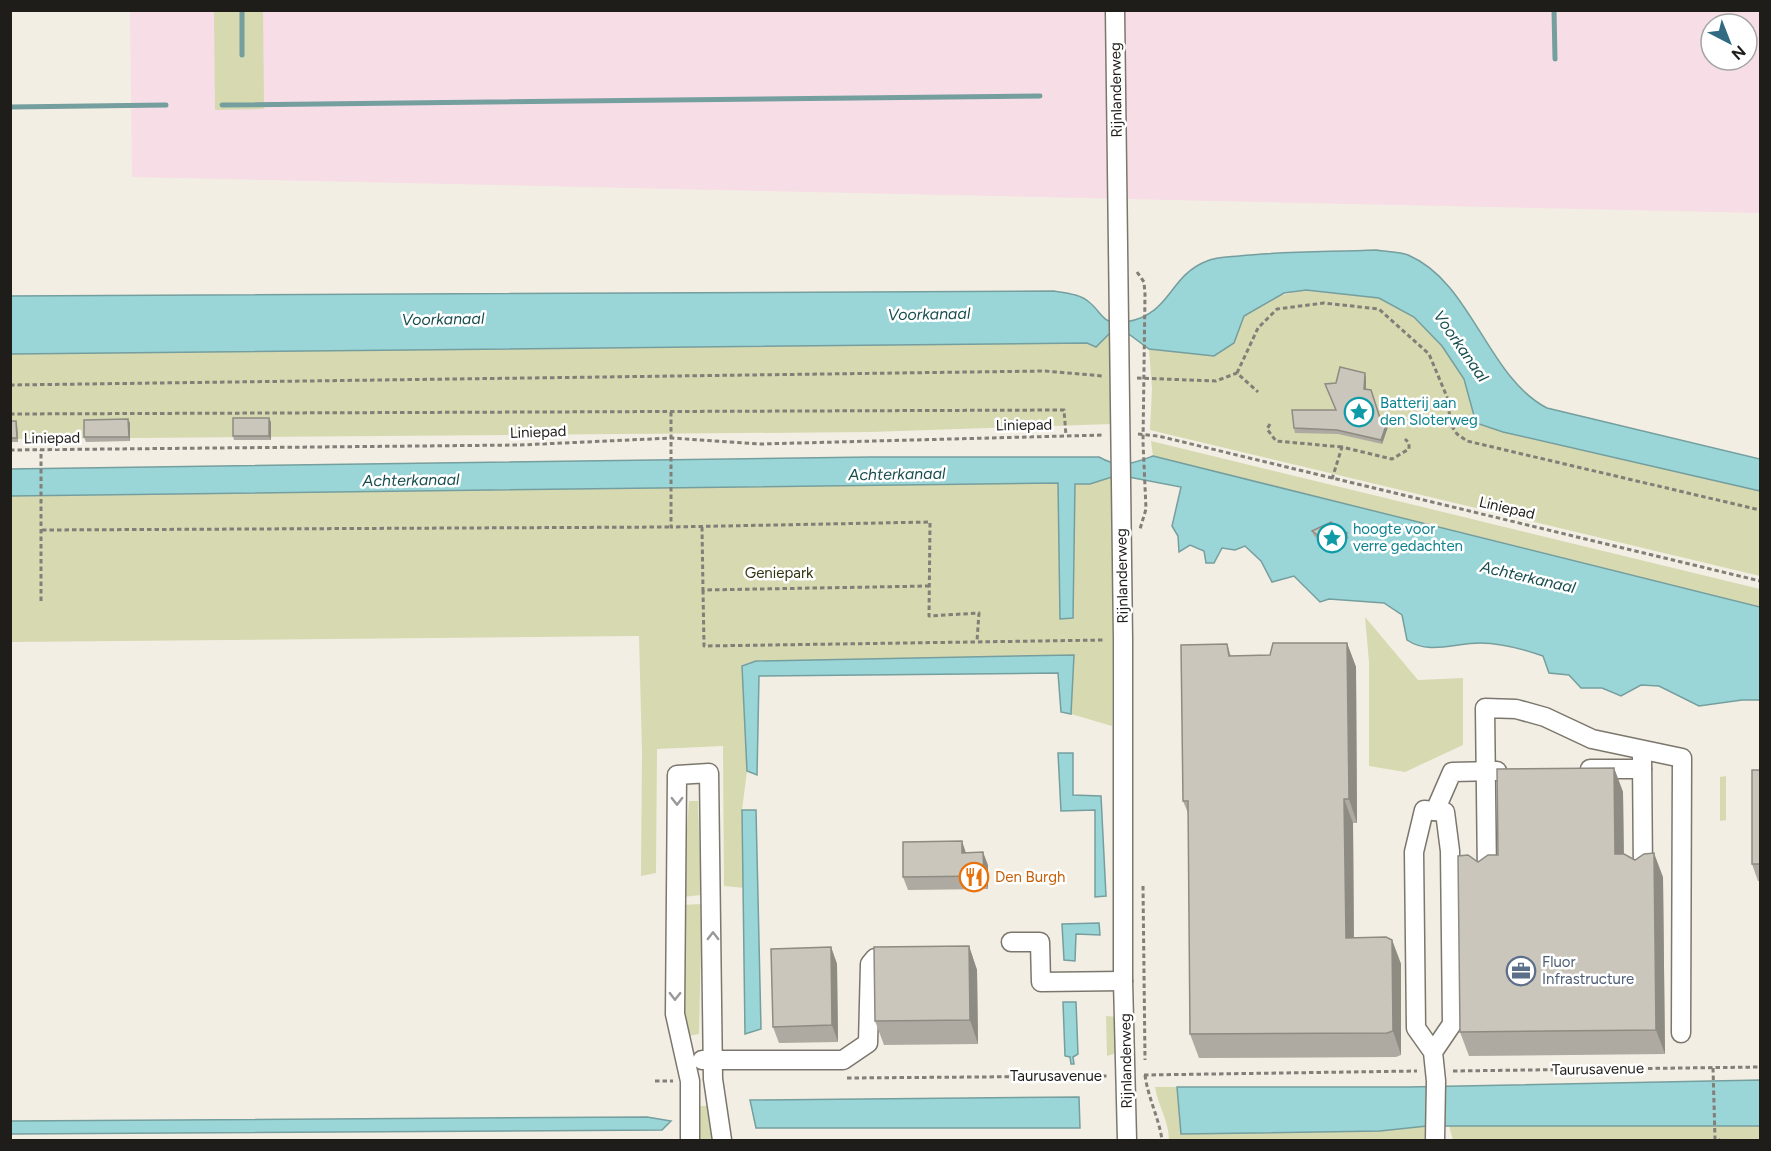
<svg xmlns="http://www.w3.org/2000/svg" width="1771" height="1151" viewBox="0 0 1771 1151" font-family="Figtree,sans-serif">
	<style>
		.industrial { fill: #f6dde6; fill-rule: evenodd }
		.green { fill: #d7d9b1 }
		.water { fill: #9ad6d7; stroke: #759e9e; stroke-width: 1.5 }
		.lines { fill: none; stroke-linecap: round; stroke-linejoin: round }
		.stream { stroke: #759e9e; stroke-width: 5 }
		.minor-casing { stroke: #7c776d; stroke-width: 21 }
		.path { stroke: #827e78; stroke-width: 3; stroke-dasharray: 4.5 3; stroke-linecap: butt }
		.minor { stroke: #fff; stroke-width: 18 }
		.wall { fill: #afaaa1 }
		.shaded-wall { fill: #8e8b83 }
		.building { fill: #cbc6bb; stroke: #8e8b83; stroke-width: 1.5 }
		.oneway { stroke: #9a9998 }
		.labels { text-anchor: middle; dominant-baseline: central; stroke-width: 5; stroke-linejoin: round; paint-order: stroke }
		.street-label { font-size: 15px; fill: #1f1d1a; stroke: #fff }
		.culture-label { font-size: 15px; fill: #0d838f; stroke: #fff; text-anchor: start }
		.park-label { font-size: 15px; fill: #343511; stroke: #fff }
		.food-label { font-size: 15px; fill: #c56008; stroke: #fff; text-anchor: start }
		.service-label { font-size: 15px; fill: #4e5e75; stroke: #fff; text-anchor: start }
		.water-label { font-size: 16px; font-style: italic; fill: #194e4f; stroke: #fff }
	</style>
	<rect width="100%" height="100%" fill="#f3eee3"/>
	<!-- industrial -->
	<path class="industrial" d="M130 11H1760V213L132 177ZM1711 24H1747V60H1711Z"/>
	<!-- green -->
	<g class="green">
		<path d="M214 11H263L264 109 215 110Z"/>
		<path d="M1306 290 1379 298 1414 316 1442 346 1464 379 1476 423 1503 432 1760 491V576L1150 430 1152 389 1149 349 1214 356 1234 343 1244 316 1273 297Z"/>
		<path d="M1111 332V424L871 432 11 439 10 352 1087 343 1096 347Z"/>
		<path d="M1151 441 1760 589V607L1153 456Z"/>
		<path d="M1113 476 1112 726 1071 714 1074 655 742 666 747 771 742 810 745 888 724 886 723 746 657 749 656 873 641 876 642 752 639 636 11 642 10 496 1058 483 1061 619 1073 618 1075 484H1090Z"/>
		<path d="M1365 617 1418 680 1463 678V745L1405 772 1369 766V662Z"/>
		<path d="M1726 776V820L1720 821V777Z"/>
		<path d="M689 801H698L701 895 682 897Z"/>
		<path d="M702 904 699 1034 688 1036 683 1013 680 905Z"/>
		<path d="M1106 1016 1118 1017 1119 1052 1107 1056Z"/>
		<path d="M1155 1087H1177L1181 1133 1380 1131 1427 1126 1424 1140H1169C1169 1121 1158 1106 1155 1087Z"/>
		<path d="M696 1106H711L715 1140H698Z"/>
		<path d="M1449 1126H1760V1140H1453Z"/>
	</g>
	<!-- water -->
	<g class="water">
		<path d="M1376 250C1386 252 1399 251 1408 255 1472 282 1487 377 1547 408L1760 459V491L1503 432 1476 423 1464 379 1442 346 1414 317 1379 298 1306 290 1284 293 1244 316 1234 343 1214 356 1149 349 1130 335 1111 332 1096 347 1087 343 11 354 10 296 1054 291C1065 293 1080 294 1089 302 1103 313 1102 326 1126 322 1172 314 1168 276 1207 261 1216 257 1229 257 1239 256 1284 251 1331 252 1376 250Z"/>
		<path d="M1153 456 1760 607V700H1742L1699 706 1659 686 1641 685 1621 696 1602 688H1581L1569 675 1549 673 1543 656C1523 649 1502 643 1480 643 1455 643 1429 655 1407 640L1402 615 1384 603 1329 599 1320 602 1294 576 1272 582 1261 561 1245 546 1235 550 1222 548 1214 563H1206L1204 551 1190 545 1179 552 1178 536 1172 526 1181 487 1118 475 1090 484H1075L1073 618 1060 619 1058 483 11 496 10 469 872 457H1099C1120 469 1131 464 1153 456Z"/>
		<path d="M1074 655 1071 714 1061 712 1058 673 759 676 757 775 747 771 742 666 756 661Z"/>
		<path d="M1058 753H1073V795L1101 796 1106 896 1095 897V810L1061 811Z"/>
		<path d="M742 810H756L761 1029 745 1034Z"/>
		<path d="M1099 923 1100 935 1076 934 1075 961 1064 960 1062 924Z"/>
		<path d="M1063 1002H1076L1078 1054 1073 1057 1074 1064H1071L1070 1057 1065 1056Z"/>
		<path d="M1760 1080V1126H1427L1380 1131 1181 1134 1177 1087H1408Z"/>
		<path d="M1079 1097 1080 1128H756L750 1100Z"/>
		<path d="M647 1117 671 1121 662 1130 10 1134 11 1121Z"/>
	</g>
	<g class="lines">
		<!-- stream -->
		<g class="stream">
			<path d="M242 10V55"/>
			<path d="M1554 10 1555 59"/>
			<path d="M222 105 1040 96"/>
			<path d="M10 107 166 105"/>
		</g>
		<!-- minor casing -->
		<g class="minor-casing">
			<g id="minor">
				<path d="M1115 10 1123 640V981L1127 1140"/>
				<path d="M1642 757 1643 873"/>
				<path d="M1590 769H1642"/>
				<path d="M1435 811 1452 772 1497 771"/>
				<path d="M1487 875 1485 708 1516 709 1545 717 1592 739 1682 758 1681 1033"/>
				<path d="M1011 942H1040L1041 982 1123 981"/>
				<path d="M1433 1052 1452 1024 1450 851 1445 812 1424 810 1414 852 1416 1028 1433 1052 1436 1081 1435 1140"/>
				<path d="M702 1060H843L868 1043 870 964 875 958"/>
				<path d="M690 1140V1081L675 1014 677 775 709 773 713 1079 722 1140"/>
			</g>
		</g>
		<!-- path -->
		<g class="path">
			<path d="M1137 272 1144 282 1145 294 1143 442 1146 509 1140 529"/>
			<path d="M1237 373 1258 328 1277 309 1324 303 1379 309 1429 354 1447 397 1451 425 1457 434 1467 441 1760 510"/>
			<path d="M1137 378 1216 381 1237 373 1258 392"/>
			<path d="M10 385 1045 371 1103 376"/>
			<path d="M671 412V527L930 522 929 616 979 613 977 641"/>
			<path d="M10 414 1064 410 1066 436"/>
			<path d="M1270 424 1267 429 1276 441 1342 447"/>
			<path d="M1138 434 1158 436 1760 581"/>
			<path d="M10 450 520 445 672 438 760 444 1104 435"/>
			<path d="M1332 479 1342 447 1392 459 1409 449V443L1405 439"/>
			<path d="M702 527 703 590 929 586"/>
			<path d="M42 530 671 527"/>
			<path d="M703 590 704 646 1105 640"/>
			<path d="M41 601V450"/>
			<path d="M1143 886 1145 1060"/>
			<path d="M1713 1068 1715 1139 1720 1140"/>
			<path d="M1453 1071 1760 1067"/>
			<path d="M1144 1075 1417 1071"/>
			<path d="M1145 1075C1148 1098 1159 1118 1162 1140"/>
			<path d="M847 1078 1108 1076"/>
			<path d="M655 1081H673"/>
		</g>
		<!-- minor -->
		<use href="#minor" class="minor"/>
	</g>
	<!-- wall -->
	<g class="wall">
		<path d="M1366 378V389L1380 418 1389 424 1382 444 1338 434 1295 433 1294 428 1336 410V383Z"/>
		<path d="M10 421 17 425 18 442H10Z"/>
		<path d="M271 422V440H234L233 436Z"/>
		<path d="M130 423V441L86 442 84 437Z"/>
		<path d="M1312 531 1347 533 1349 538 1330 547 1314 536Z"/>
		<path d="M1347 643 1356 667 1357 823H1353L1354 937 1392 940 1401 964V1055L1396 1057 1199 1058 1190 1034 1188 813 1183 801 1227 644 1231 656 1270 655Z"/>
		<path d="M1614 768 1623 792 1624 854 1663 877 1665 1054 1469 1056 1460 1032 1478 862 1498 855Z"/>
		<path d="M1761 770V881H1758L1752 864Z"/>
		<path d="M988 865V889L908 890 903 877Z"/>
		<path d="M969 946 977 970 978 1044 884 1045 875 1021Z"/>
		<path d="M831 947 837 964 838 1042 779 1043 773 1027Z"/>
	</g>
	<!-- shaded-wall -->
	<g class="shaded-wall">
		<path d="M1365 373 1366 378V393L1364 389Z"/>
		<path d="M269 418 271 422V440L269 436Z"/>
		<path d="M128 419 130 423V441L129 437Z"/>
		<path d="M1388 420 1389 424 1382 444 1381 440Z"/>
		<path d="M16 421 17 425 18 442 17 438Z"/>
		<path d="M1347 643 1356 667 1357 823 1349 799Z"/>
		<path d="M1614 768 1623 792 1624 878 1615 854Z"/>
		<path d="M1344 799 1353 823 1354 962 1346 938Z"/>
		<path d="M962 841 966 853H962Z"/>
		<path d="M983 852 988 865V889L984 876Z"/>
		<path d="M1654 853 1663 877 1665 1054 1656 1030Z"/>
		<path d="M1392 940 1401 964V1055L1393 1031Z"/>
		<path d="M969 946 977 970 978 1044 970 1020Z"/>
		<path d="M831 947 837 964 838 1042 832 1025Z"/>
	</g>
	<!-- building -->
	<g class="building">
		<path d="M1340 367 1365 373 1364 389 1371 390 1380 418 1388 420 1381 440 1337 430 1294 428 1292 410H1336L1325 384 1336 383Z"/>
		<rect x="233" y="418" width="36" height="18"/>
		<path d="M128 419 129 437H84V420Z"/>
		<path d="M10 421H16L17 438H10Z"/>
		<path d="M1331 522 1347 533 1329 543 1312 531Z"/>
		<path d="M1273 643H1347L1349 799H1344L1346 938 1386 937 1392 940 1393 1031 1387 1033 1190 1034 1188 801H1183L1181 645 1227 644 1229 656 1270 655Z"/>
		<path d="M1614 768 1615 854H1624L1635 860 1644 854 1654 853 1656 1030 1460 1032 1458 856 1468 855 1478 862 1488 855H1498L1497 769Z"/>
		<rect x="1752" y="770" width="9" height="94"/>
		<path d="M962 841V853L983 852 984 876 903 877V842Z"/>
		<path d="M969 946 970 1020 875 1021 874 947Z"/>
		<path d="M831 947 832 1025 773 1027 771 949Z"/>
	</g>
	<!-- one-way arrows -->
	<defs><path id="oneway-chevron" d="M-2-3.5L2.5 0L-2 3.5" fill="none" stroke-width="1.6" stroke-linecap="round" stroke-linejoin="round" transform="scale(1.5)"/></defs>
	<g class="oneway">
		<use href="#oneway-chevron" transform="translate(677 801) rotate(90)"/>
		<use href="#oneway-chevron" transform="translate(713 936) rotate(-90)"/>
		<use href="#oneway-chevron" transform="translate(675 996) rotate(91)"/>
	</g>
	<!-- icons -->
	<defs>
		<g id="sight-ring" transform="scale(1.5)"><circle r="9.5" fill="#fff" stroke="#0f9aa8" stroke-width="1.5"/><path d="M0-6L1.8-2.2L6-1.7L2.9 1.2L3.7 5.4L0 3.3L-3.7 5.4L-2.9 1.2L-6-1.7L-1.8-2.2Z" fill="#0f9aa8"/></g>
		<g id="restaurant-ring" transform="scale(1.5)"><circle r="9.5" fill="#fff" stroke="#e8710a" stroke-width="1.5"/><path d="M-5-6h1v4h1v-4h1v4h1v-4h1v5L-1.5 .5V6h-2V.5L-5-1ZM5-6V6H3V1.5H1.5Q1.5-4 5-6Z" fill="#e8710a"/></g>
		<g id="office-ring" transform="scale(1.5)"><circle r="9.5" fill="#fff" stroke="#5c6f8a" stroke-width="1.5"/><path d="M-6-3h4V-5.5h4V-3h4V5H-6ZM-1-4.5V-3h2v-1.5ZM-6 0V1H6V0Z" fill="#5c6f8a"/></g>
	</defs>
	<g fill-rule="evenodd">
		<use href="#sight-ring" x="1359" y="412"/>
		<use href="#sight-ring" x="1332" y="538"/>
		<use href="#restaurant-ring" x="974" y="877"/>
		<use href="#office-ring" x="1521" y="971"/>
	</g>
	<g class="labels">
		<!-- street labels -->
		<g class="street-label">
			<text transform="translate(1116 90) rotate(-91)">Rijnlanderweg</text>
			<text transform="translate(1024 425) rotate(-1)">Liniepad</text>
			<text transform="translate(538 432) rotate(-2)">Liniepad</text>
			<text transform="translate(52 438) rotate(-1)">Liniepad</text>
			<text transform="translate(1507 508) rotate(13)">Liniepad</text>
			<text transform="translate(1122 576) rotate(-91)">Rijnlanderweg</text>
			<text transform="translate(1126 1061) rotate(-91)">Rijnlanderweg</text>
			<text transform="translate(1598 1069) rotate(-1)">Taurusavenue</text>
			<text x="1056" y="1076">Taurusavenue</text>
		</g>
		<!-- culture labels -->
		<g class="culture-label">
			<text x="1380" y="403">Batterij aan<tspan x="1380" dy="17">den Sloterweg</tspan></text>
			<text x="1353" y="529">hoogte voor<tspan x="1353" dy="17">verre gedachten</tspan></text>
		</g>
		<!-- park labels -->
		<g class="park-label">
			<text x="779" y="573">Geniepark</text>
		</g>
		<!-- food labels -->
		<g class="food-label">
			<text x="995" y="877">Den Burgh</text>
		</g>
		<!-- service labels -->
		<g class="service-label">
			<text x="1542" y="962">Fluor<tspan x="1542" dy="17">Infrastructure</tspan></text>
		</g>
		<!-- water labels -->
		<g class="water-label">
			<text transform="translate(929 314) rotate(-1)">Voorkanaal</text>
			<text transform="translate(443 319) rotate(-1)">Voorkanaal</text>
			<text transform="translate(1461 346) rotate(55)">Voorkanaal</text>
			<text transform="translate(897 474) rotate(-1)">Achterkanaal</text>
			<text transform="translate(411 480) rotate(-1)">Achterkanaal</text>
			<text transform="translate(1528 577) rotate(13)">Achterkanaal</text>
		</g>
	</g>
	<!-- border -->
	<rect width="1771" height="1151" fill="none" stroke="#1f1d1a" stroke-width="24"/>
	<!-- north arrow -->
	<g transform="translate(1729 42) rotate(138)"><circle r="28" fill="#ffffff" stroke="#a5a5a3" stroke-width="1.5"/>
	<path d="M0-4.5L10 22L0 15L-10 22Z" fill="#306b83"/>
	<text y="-9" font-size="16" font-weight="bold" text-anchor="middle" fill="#1f1d1a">N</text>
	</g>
</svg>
